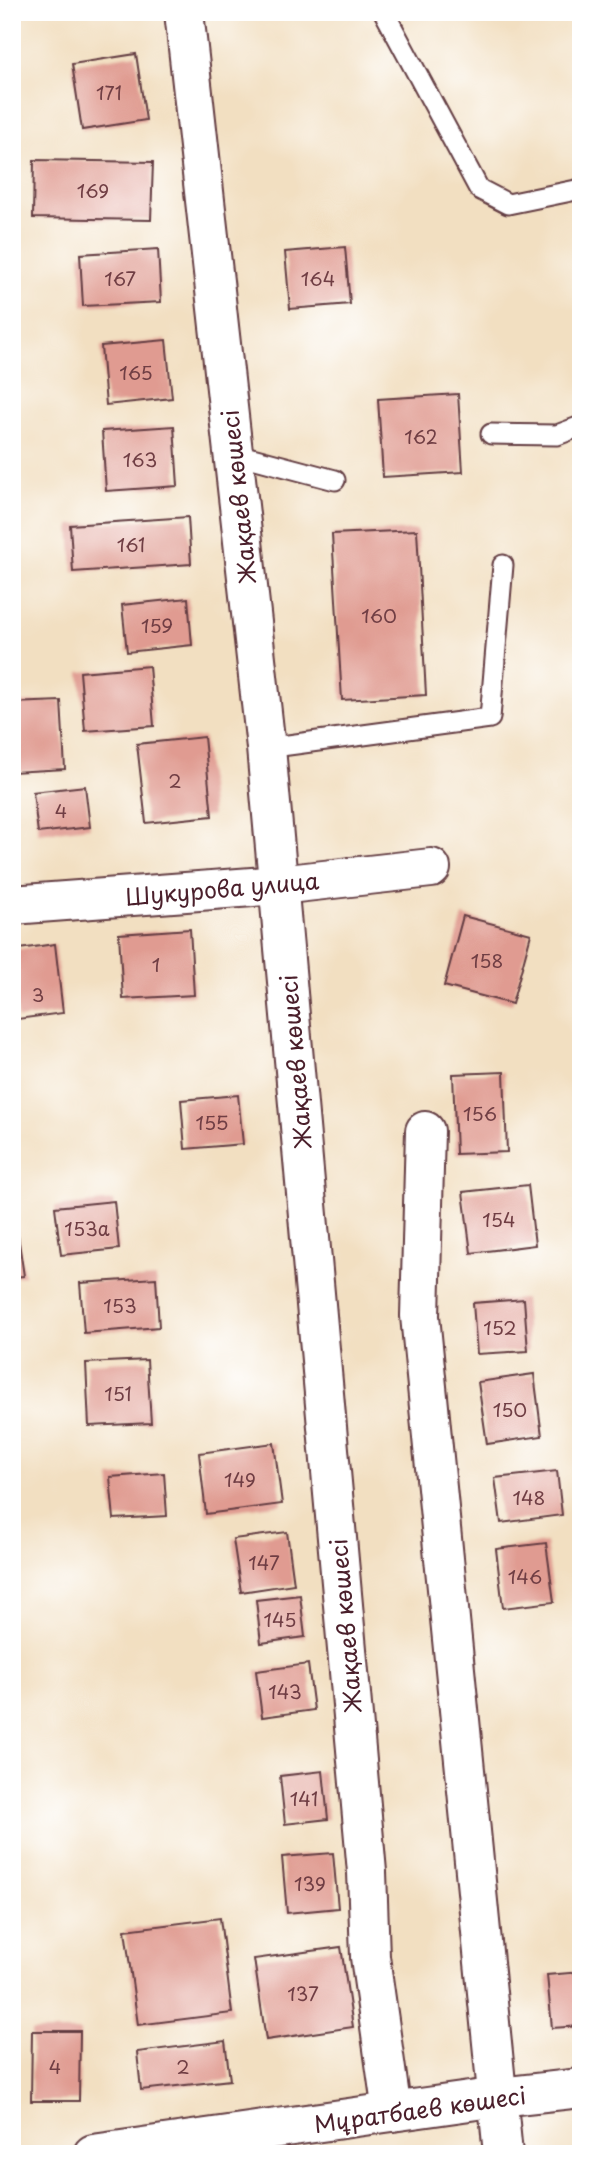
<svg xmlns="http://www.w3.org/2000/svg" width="593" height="2166" viewBox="0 0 593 2166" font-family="'Playpen Sans',sans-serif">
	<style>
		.building { fill: #e09b91 }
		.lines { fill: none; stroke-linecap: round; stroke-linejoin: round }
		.service-casing { stroke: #633c42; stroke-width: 23 }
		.minor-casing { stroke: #633c42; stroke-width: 42 }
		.tertiary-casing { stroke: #633c42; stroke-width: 42 }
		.service { stroke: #fff; stroke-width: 19 }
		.minor { stroke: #fff; stroke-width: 38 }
		.tertiary { stroke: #fff; stroke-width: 38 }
		.labels { text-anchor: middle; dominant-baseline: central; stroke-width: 5; stroke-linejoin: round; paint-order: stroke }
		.number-label { font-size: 19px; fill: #703e44 }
		.street-label { font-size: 23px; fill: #4a1f2b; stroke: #fff }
	</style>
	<rect width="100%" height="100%" fill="#fff"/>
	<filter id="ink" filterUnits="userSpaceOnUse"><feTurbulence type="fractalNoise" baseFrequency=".0143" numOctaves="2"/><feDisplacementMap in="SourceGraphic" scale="14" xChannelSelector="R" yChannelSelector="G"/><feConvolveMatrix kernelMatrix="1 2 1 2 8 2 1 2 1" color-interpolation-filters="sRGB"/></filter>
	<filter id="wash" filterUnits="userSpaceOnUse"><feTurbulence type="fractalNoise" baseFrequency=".00686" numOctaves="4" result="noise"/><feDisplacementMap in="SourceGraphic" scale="28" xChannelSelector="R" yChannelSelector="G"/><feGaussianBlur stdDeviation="1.57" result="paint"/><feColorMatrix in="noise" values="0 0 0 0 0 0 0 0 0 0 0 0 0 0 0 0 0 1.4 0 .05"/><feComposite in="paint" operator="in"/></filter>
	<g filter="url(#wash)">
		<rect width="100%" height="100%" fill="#f2dfc1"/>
		<g id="blocks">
			<!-- building -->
			<g class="building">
				<path d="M136 54 146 120 82 130 72 64Z"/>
				<path d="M34 160 153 162 151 220 33 218Z"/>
				<path d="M345 247 350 304 290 309 285 252Z"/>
				<path d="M158 249 161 302 83 306 80 254Z"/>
				<path d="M166 340 172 398 106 405 101 346Z"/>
				<path d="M458 394 463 472 383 477 378 399Z"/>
				<path d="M174 426 178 486 106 491 102 431Z"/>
				<path d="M188 517 191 564 73 572 70 525Z"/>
				<path d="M417 530 426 695 342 700 332 534Z"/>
				<path d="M188 598 192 645 127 652 122 605Z"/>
				<path d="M149 666 154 726 85 731 80 672Z"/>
				<path d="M61 701 65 769 12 772V703Z"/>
				<path d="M204 737 212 816 146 823 137 744Z"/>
				<path d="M85 786 90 827 38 833 33 792Z"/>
				<path d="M463 916 531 934 512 1004 444 986Z"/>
				<path d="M190 929 194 995 123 999 119 934Z"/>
				<path d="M55 944 63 1013 18 1019 12 974V950Z"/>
				<path d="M504 1072 507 1152 456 1154 453 1074Z"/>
				<path d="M238 1095 243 1144 185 1149 181 1100Z"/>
				<path d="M528 1185 535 1245 471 1253 463 1192Z"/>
				<path d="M114 1201 119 1249 61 1255 55 1207Z"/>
				<path d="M12 1208H14L24 1276 12 1277Z"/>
				<path d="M156 1278 159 1327 84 1333 80 1283Z"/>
				<path d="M524 1299 528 1351 477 1354 473 1303Z"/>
				<path d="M147 1360 151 1423 89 1426 86 1363Z"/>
				<path d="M534 1374 542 1436 487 1444 478 1382Z"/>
				<path d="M274 1443 282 1504 206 1514 199 1453Z"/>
				<path d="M557 1471 562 1515 501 1523 495 1478Z"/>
				<path d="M164 1473 167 1516 114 1519 110 1477Z"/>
				<path d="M287 1532 294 1584 241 1592 233 1539Z"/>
				<path d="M546 1543 554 1602 503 1608 496 1549Z"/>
				<path d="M300 1595 305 1637 261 1643 256 1600Z"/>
				<path d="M308 1664 314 1710 262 1717 256 1671Z"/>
				<path d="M323 1771 328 1819 285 1824 280 1776Z"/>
				<path d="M333 1853 338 1908 287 1913 282 1857Z"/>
				<path d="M220 1918 232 2013 138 2025 125 1930Z"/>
				<path d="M341 1947 353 2027 266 2040 254 1959Z"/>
				<path d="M581 1972V2026L552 2028 547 1975Z"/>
				<path d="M32 2031H80L79 2101H31Z"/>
				<path d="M225 2041 230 2080 141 2090 137 2052Z"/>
			</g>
		</g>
	</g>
	<g filter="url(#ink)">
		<use href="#blocks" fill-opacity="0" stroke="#633c42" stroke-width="2"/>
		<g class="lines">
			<!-- service casing -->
			<g class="service-casing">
				<g id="service">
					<path d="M384 12 479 189 508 204 581 189"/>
					<path d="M491 434 557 435 581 426"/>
					<path d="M233 453 335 480"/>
					<path d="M266 748 490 718 503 565"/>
				</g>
			</g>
			<!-- minor casing -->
			<g class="minor-casing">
				<g id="minor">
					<path d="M184 12 266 748 367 1872 370 1957 392 2112"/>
					<path d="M12 905 279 885 431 868"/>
					<path d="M425 1131 420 1316 503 2154"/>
				</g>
			</g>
			<!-- tertiary casing -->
			<g class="tertiary-casing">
				<path id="tertiary" d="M93 2154 498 2097 581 2088"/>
			</g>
			<!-- service -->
			<use href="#service" class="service"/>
			<!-- minor -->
			<use href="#minor" class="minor"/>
			<!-- tertiary -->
			<use href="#tertiary" class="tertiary"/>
		</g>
	</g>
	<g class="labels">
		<!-- number labels -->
		<g class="number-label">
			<text x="109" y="92">171</text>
			<text x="93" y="190">169</text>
			<text x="120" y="278">167</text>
			<text x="318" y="278">164</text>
			<text x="136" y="372">165</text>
			<text x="421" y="436">162</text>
			<text x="140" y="459">163</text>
			<text x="131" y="544">161</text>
			<text x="379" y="615">160</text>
			<text x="157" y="625">159</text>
			<text x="175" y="780">2</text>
			<text x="61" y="810">4</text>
			<text x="487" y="960">158</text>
			<text x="156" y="964">1</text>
			<text x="38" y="994">3</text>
			<text x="480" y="1113">156</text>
			<text x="212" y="1122">155</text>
			<text x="499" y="1219">154</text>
			<text x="87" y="1228">153а</text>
			<text x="120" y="1305">153</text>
			<text x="500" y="1327">152</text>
			<text x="118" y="1393">151</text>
			<text x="510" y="1409">150</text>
			<text x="240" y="1479">149</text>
			<text x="529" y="1497">148</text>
			<text x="264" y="1562">147</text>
			<text x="525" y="1576">146</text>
			<text x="280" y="1619">145</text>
			<text x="285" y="1691">143</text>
			<text x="304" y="1798">141</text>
			<text x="310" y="1883">139</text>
			<text x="303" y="1993">137</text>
			<text x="55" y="2066">4</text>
			<text x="183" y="2066">2</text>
		</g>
		<!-- street labels -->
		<g class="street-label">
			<text transform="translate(238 497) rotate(-96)">Жақаев көшесі</text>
			<text transform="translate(222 888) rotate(-5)">Шукурова улица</text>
			<text transform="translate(295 1062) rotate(-95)">Жақаев көшесі</text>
			<text transform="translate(345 1626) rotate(-95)">Жақаев көшесі</text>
			<text transform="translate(420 2109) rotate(-8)">Мұратбаев көшесі</text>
		</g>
	</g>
	<!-- margin -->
	<rect width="593" height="2166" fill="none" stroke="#fff" stroke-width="42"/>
</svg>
